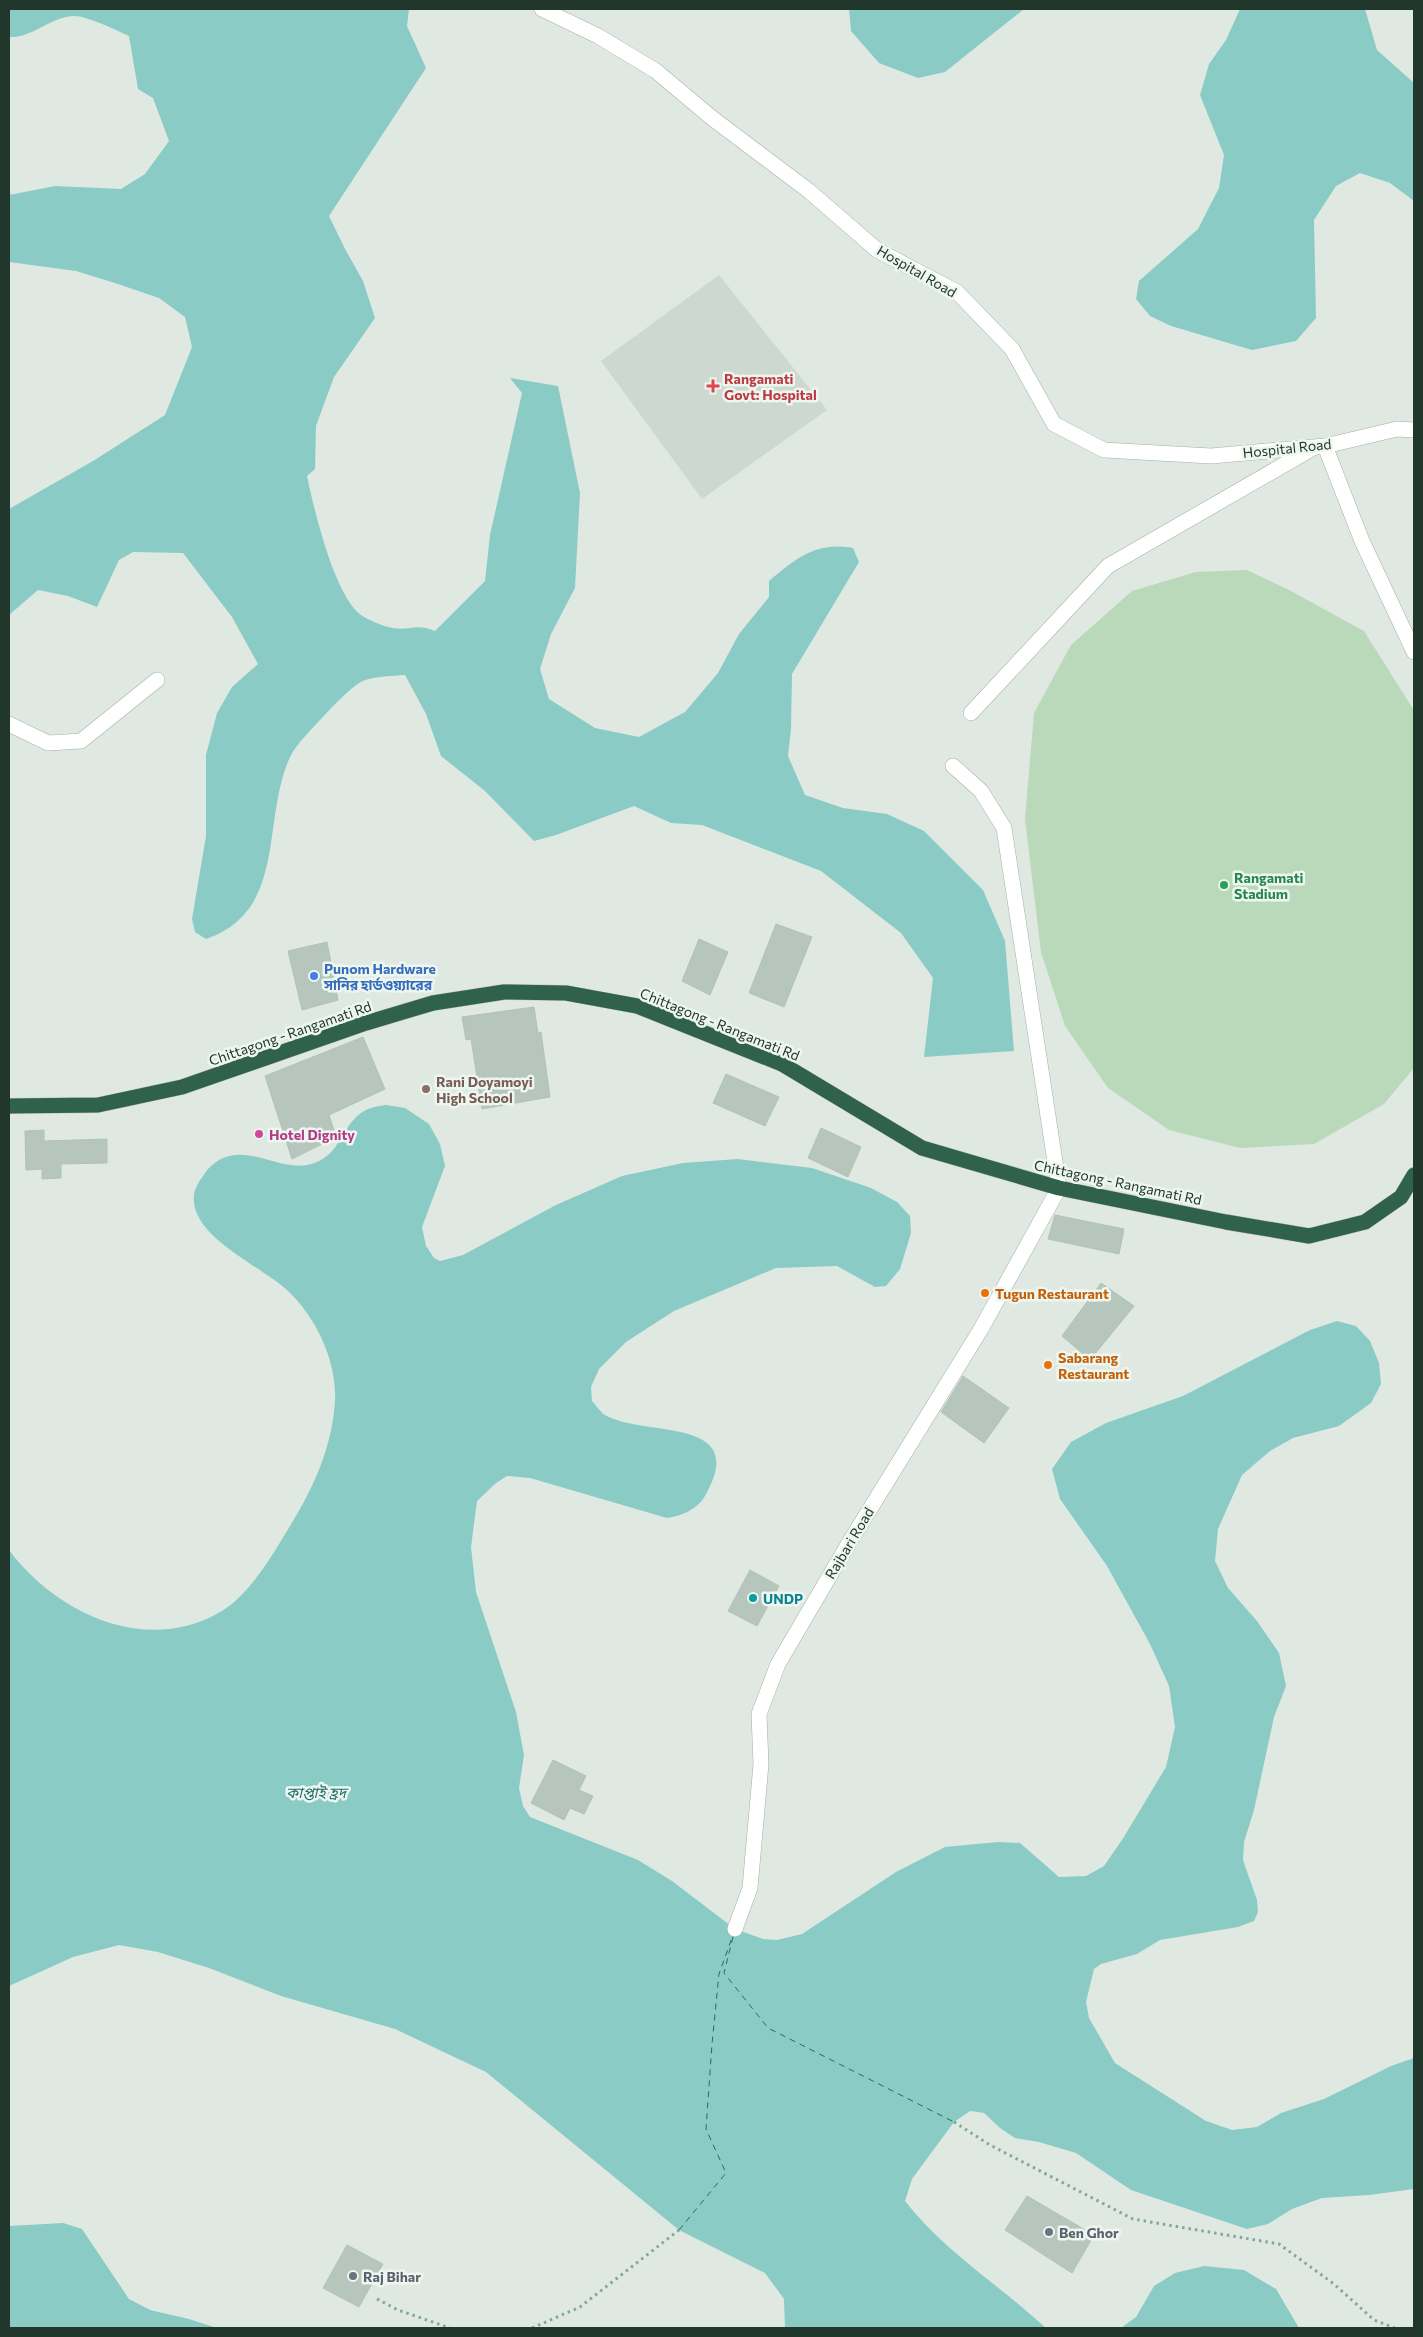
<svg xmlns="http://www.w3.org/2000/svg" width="1423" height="2337" viewBox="0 0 1423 2337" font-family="Commissioner,'Noto Sans Bengali',sans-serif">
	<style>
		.built { fill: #cdd8d1 }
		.green { fill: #b9d9ba }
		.water { fill: #8acbc6 }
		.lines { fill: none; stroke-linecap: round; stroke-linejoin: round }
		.ferry { stroke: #206e69; stroke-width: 1; stroke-dasharray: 6 5; stroke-linecap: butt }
		.building { fill: #b7c6bd; stroke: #b2c2b7 }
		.minor-casing { stroke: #a2b0a8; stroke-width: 16 }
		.highway-casing { stroke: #bcc3c0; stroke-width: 16 }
		.path { stroke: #81aa94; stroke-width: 3; stroke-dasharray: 2.5 4; stroke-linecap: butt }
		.minor { stroke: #fff; stroke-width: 15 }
		.highway { stroke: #2f614b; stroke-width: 15 }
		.health-dot { fill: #e0444e; stroke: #eef6f0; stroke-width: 2 }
		.leisure-dot { fill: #2e9e5b; stroke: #eef6f0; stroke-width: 2 }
		.shop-dot { fill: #3f7fe0; stroke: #eef6f0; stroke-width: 2 }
		.education-dot { fill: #8d6e63; stroke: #eef6f0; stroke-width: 2 }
		.hotel-dot { fill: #d1479c; stroke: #eef6f0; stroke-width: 2 }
		.food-dot { fill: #e8710a; stroke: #eef6f0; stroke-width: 2 }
		.culture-dot { fill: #0f9aa8; stroke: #eef6f0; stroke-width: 2 }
		.worship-dot { fill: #6b7280; stroke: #eef6f0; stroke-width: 2 }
		.labels { text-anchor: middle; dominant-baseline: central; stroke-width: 5; stroke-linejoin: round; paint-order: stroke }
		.street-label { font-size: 14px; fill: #21372c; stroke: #eef6f0 }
		.health-label { font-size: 14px; font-weight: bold; fill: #be3a42; stroke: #eef6f0; text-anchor: start }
		.leisure-label { font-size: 14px; font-weight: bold; fill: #27864d; stroke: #eef6f0; text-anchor: start }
		.shop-label { font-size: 14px; font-weight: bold; fill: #366cbe; stroke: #eef6f0; text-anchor: start }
		.education-label { font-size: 14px; font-weight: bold; fill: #785e54; stroke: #eef6f0; text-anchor: start }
		.hotel-label { font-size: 14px; font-weight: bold; fill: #b23c85; stroke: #eef6f0; text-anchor: start }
		.food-label { font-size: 14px; font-weight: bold; fill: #c56008; stroke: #eef6f0; text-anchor: start }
		.culture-label { font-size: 14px; font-weight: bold; fill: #0d838f; stroke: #eef6f0; text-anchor: start }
		.worship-label { font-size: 14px; font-weight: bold; fill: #5b616d; stroke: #eef6f0; text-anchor: start }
		.water-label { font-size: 15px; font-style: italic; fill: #206e69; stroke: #eef6f0 }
	</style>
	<rect width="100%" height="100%" fill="#dfe9e2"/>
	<!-- built -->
	<path class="built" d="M719 275 827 410 702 499 601 361Z"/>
	<!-- green -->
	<path class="green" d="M1247 570 1289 590 1364 631 1413 709 1414 717V1068L1384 1104 1314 1144 1240 1148 1169 1130 1108 1088 1065 1026 1041 952 1025 819 1034 713 1071 645 1132 591 1196 572Z"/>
	<!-- water -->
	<g class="water">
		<path d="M9 9H409L407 26 426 68 329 216 345 249 363 281 375 318 334 377 316 426 315 469 307 476C314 509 334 595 361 615 368 620 385 627 393 628 410 631 416 623 435 631L485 581 490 535 522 393 510 378 558 386 580 493 575 588 551 634 540 669 549 699 595 728 639 737 685 712 718 673 739 634 769 597V581C795 559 816 541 853 548L859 562 792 674 791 729 788 756 805 795 843 808 887 814 924 831 983 890 1005 941 1014 1051 924 1057 933 978 901 933 821 871 702 825 671 823 634 806 556 835 534 841 485 791 441 756 426 714 405 675C392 676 376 676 363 681 354 684 329 710 321 719 311 730 297 743 290 757 261 820 288 911 206 939L195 932 192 919 206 836V755L217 713 232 687 258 664 232 617 183 553 133 552 119 560 97 607 68 596 38 590 9 615V509L93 461 165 415 192 347 185 317 159 298 118 284 76 271 9 262V195L55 186 121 189 145 174 169 141 153 98 138 89 129 36C116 30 87 16 74 16 52 16 31 39 9 37Z"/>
		<path d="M849 9H1024L945 72 918 78 879 63 851 31Z"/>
		<path d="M1240 9H1365L1377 50 1414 83V201L1390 183 1360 173 1336 186 1314 220 1316 318 1296 341 1252 350 1171 326 1150 316 1136 299 1139 281 1198 229 1219 188 1224 155 1200 95 1209 64 1226 40Z"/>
		<path d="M386 1105 405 1108 429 1124 440 1144 445 1166 422 1227 426 1246 434 1258 440 1261 463 1255 556 1205 622 1176 683 1163 738 1159 812 1168 871 1188 897 1202 910 1216 911 1233 900 1269 886 1286 875 1287 837 1266 776 1268 674 1311 626 1342 599 1369 591 1387 592 1401C596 1405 600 1412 605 1415 645 1438 751 1415 705 1496 697 1510 681 1516 667 1518L530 1478 507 1476 496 1483 477 1501 471 1547 476 1592 516 1712 524 1755 519 1788 523 1806 530 1817 638 1860 672 1881 735 1929 763 1939 777 1940 802 1934 896 1872 945 1847 998 1842 1020 1843 1059 1877 1086 1876 1104 1866 1122 1840 1166 1767 1175 1727 1169 1686 1150 1644 1107 1566 1060 1499 1052 1469 1071 1442 1106 1423 1183 1396 1310 1330 1337 1321 1356 1326 1370 1341 1379 1363 1381 1384 1371 1403 1339 1426 1293 1438 1270 1451 1242 1475 1218 1529 1215 1561 1228 1588 1257 1621 1279 1653 1286 1686 1274 1717 1254 1810 1244 1842 1243 1860 1257 1900 1258 1912 1254 1921 1238 1927 1160 1940 1137 1954 1101 1964 1094 1969 1086 2002 1089 2018 1115 2063 1206 2121 1232 2130 1257 2127 1281 2113 1324 2099 1391 2066 1414 2058V2189L1369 2195 1322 2198 1292 2209 1268 2224 1247 2229 1131 2190 1076 2153 1039 2142 1015 2138 1000 2128 984 2113 970 2111 954 2122 912 2179 905 2201C945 2252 998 2284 1046 2328H785L784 2299 765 2273 679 2230 486 2072 395 2029 281 1996 209 1968 158 1952 119 1945 73 1957 9 1986V1550C57 1614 147 1656 222 1611 251 1593 273 1554 290 1526 314 1487 332 1447 335 1401 337 1361 316 1317 287 1290 261 1266 189 1236 194 1195 195 1186 203 1176 208 1169 239 1136 273 1171 307 1165 343 1158 339 1124 366 1110 372 1107 379 1106 386 1105Z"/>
		<path d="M63 2223 82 2229 129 2299 150 2310 189 2319 217 2328H9V2226Z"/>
		<path d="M1204 2266 1244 2270 1276 2289 1299 2328H1121L1136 2317 1154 2286 1175 2273Z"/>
	</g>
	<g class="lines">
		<!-- ferry -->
		<g class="ferry">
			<path d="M733 1937 724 1973 768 2028 954 2122"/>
			<path d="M679 2230 726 2173 706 2129 712 2044 719 1974 733 1935"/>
		</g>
	</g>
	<!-- building -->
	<g class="building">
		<path d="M776 924 812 937 784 1007 749 993Z"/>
		<path d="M699 939 728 952 710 995 682 981Z"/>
		<path d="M327 942 338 1000 302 1010 288 951Z"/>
		<path d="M534 1007 538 1033 541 1032 550 1097 482 1109 471 1039 466 1040 462 1017Z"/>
		<path d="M363 1037 385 1089 329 1115 336 1137 292 1159 265 1076Z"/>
		<path d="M726 1074 779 1097 765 1126 713 1103Z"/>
		<path d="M821 1128 861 1147 848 1177 808 1158Z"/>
		<path d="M44 1130V1141L107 1139V1163L61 1164V1178L42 1179V1169L26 1170 25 1131Z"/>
		<path d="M1055 1215 1124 1229 1119 1254 1048 1239Z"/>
		<path d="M1101 1283 1134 1306 1090 1360 1062 1336Z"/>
		<path d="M963 1376 1009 1408 984 1443 941 1412Z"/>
		<path d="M750 1570 779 1586 757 1626 728 1611Z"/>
		<path d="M553 1760 586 1776 579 1790 593 1796 584 1814 570 1808 564 1820 531 1803Z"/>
		<path d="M1027 2196 1094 2235 1072 2273 1005 2230Z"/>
		<path d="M347 2245 383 2264 359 2307 323 2288Z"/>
	</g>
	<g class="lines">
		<!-- minor casing -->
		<g class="minor-casing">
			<g id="minor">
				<path d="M542 9 598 36 656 71 712 118 809 191 877 250 957 292 1012 349 1054 424 1104 450 1211 456 1325 446 1397 429 1414 430"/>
				<path d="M1325 446 1362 541 1414 652"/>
				<path d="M971 713 1108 566 1313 448"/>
				<path d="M9 724 48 743 81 741 157 680"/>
				<path d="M735 1929 750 1888 761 1764 759 1714 778 1664 849 1543 981 1329 1059 1188 1004 828 981 791 953 766"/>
			</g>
		</g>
		<!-- highway casing -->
		<g class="highway-casing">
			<path id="highway" d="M9 1106 98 1105 182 1087 366 1023 433 1003 504 992 566 993 637 1006 782 1064 922 1148 1059 1188 1226 1222 1309 1236 1365 1222 1401 1197 1414 1175"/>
		</g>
		<!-- path -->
		<g class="path">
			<path d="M954 2122 990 2145 1133 2219 1279 2244 1334 2284 1374 2320 1395 2328"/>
			<path d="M377 2299 398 2310 450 2328"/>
			<path d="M532 2328 580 2307 679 2230"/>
		</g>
		<!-- minor -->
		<use href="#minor" class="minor"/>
		<!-- highway -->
		<use href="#highway" class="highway"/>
	</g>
	<!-- markers -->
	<path class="health-dot" d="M710.5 378.5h5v5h5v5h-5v5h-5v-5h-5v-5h5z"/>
	<circle class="leisure-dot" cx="1224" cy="885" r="5"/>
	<circle class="shop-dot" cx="314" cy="976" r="5"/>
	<circle class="education-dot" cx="426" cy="1089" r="5"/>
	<circle class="hotel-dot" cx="259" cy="1134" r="5"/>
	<g class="food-dot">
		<circle cx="985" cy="1293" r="5"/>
		<circle cx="1048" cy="1365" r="5"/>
	</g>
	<circle class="culture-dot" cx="753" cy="1598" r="5"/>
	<g class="worship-dot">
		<circle cx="1049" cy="2232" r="5"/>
		<circle cx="353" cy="2276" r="5"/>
	</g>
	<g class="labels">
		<!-- street labels -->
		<g class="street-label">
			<text transform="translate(917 271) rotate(30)">Hospital Road</text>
			<text transform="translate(1287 448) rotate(-6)">Hospital Road</text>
			<text transform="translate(720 1024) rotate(22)">Chittagong - Rangamati Rd</text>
			<text transform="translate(290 1033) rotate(-19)">Chittagong - Rangamati Rd</text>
			<text transform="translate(1118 1182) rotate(12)">Chittagong - Rangamati Rd</text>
			<text transform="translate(849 1543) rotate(-59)">Rajbari Road</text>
		</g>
		<!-- health labels -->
		<g class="health-label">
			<text x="724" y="378">Rangamati<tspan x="724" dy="16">Govt: Hospital</tspan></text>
		</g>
		<!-- leisure labels -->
		<g class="leisure-label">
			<text x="1234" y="877">Rangamati<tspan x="1234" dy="16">Stadium</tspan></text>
		</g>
		<!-- shop labels -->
		<g class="shop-label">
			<text x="324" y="968">Punom Hardware<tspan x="324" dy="16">সানির হার্ডওয়্যারের</tspan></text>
		</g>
		<!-- education labels -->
		<g class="education-label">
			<text x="436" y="1081">Rani Doyamoyi<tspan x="436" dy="16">High School</tspan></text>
		</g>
		<!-- hotel labels -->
		<g class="hotel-label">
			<text x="269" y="1134">Hotel Dignity</text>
		</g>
		<!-- food labels -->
		<g class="food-label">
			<text x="995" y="1293">Tugun Restaurant</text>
			<text x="1058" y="1357">Sabarang<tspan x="1058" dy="16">Restaurant</tspan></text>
		</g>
		<!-- culture labels -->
		<g class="culture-label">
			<text x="763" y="1598">UNDP</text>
		</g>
		<!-- worship labels -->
		<g class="worship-label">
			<text x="1059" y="2232">Ben Ghor</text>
			<text x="363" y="2276">Raj Bihar</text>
		</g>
		<!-- water labels -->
		<g class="water-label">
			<text x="316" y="1792">কাপ্তাই হ্রদ</text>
		</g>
	</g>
	<!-- border -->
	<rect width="1423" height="2337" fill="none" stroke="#21372c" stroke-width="20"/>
</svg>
